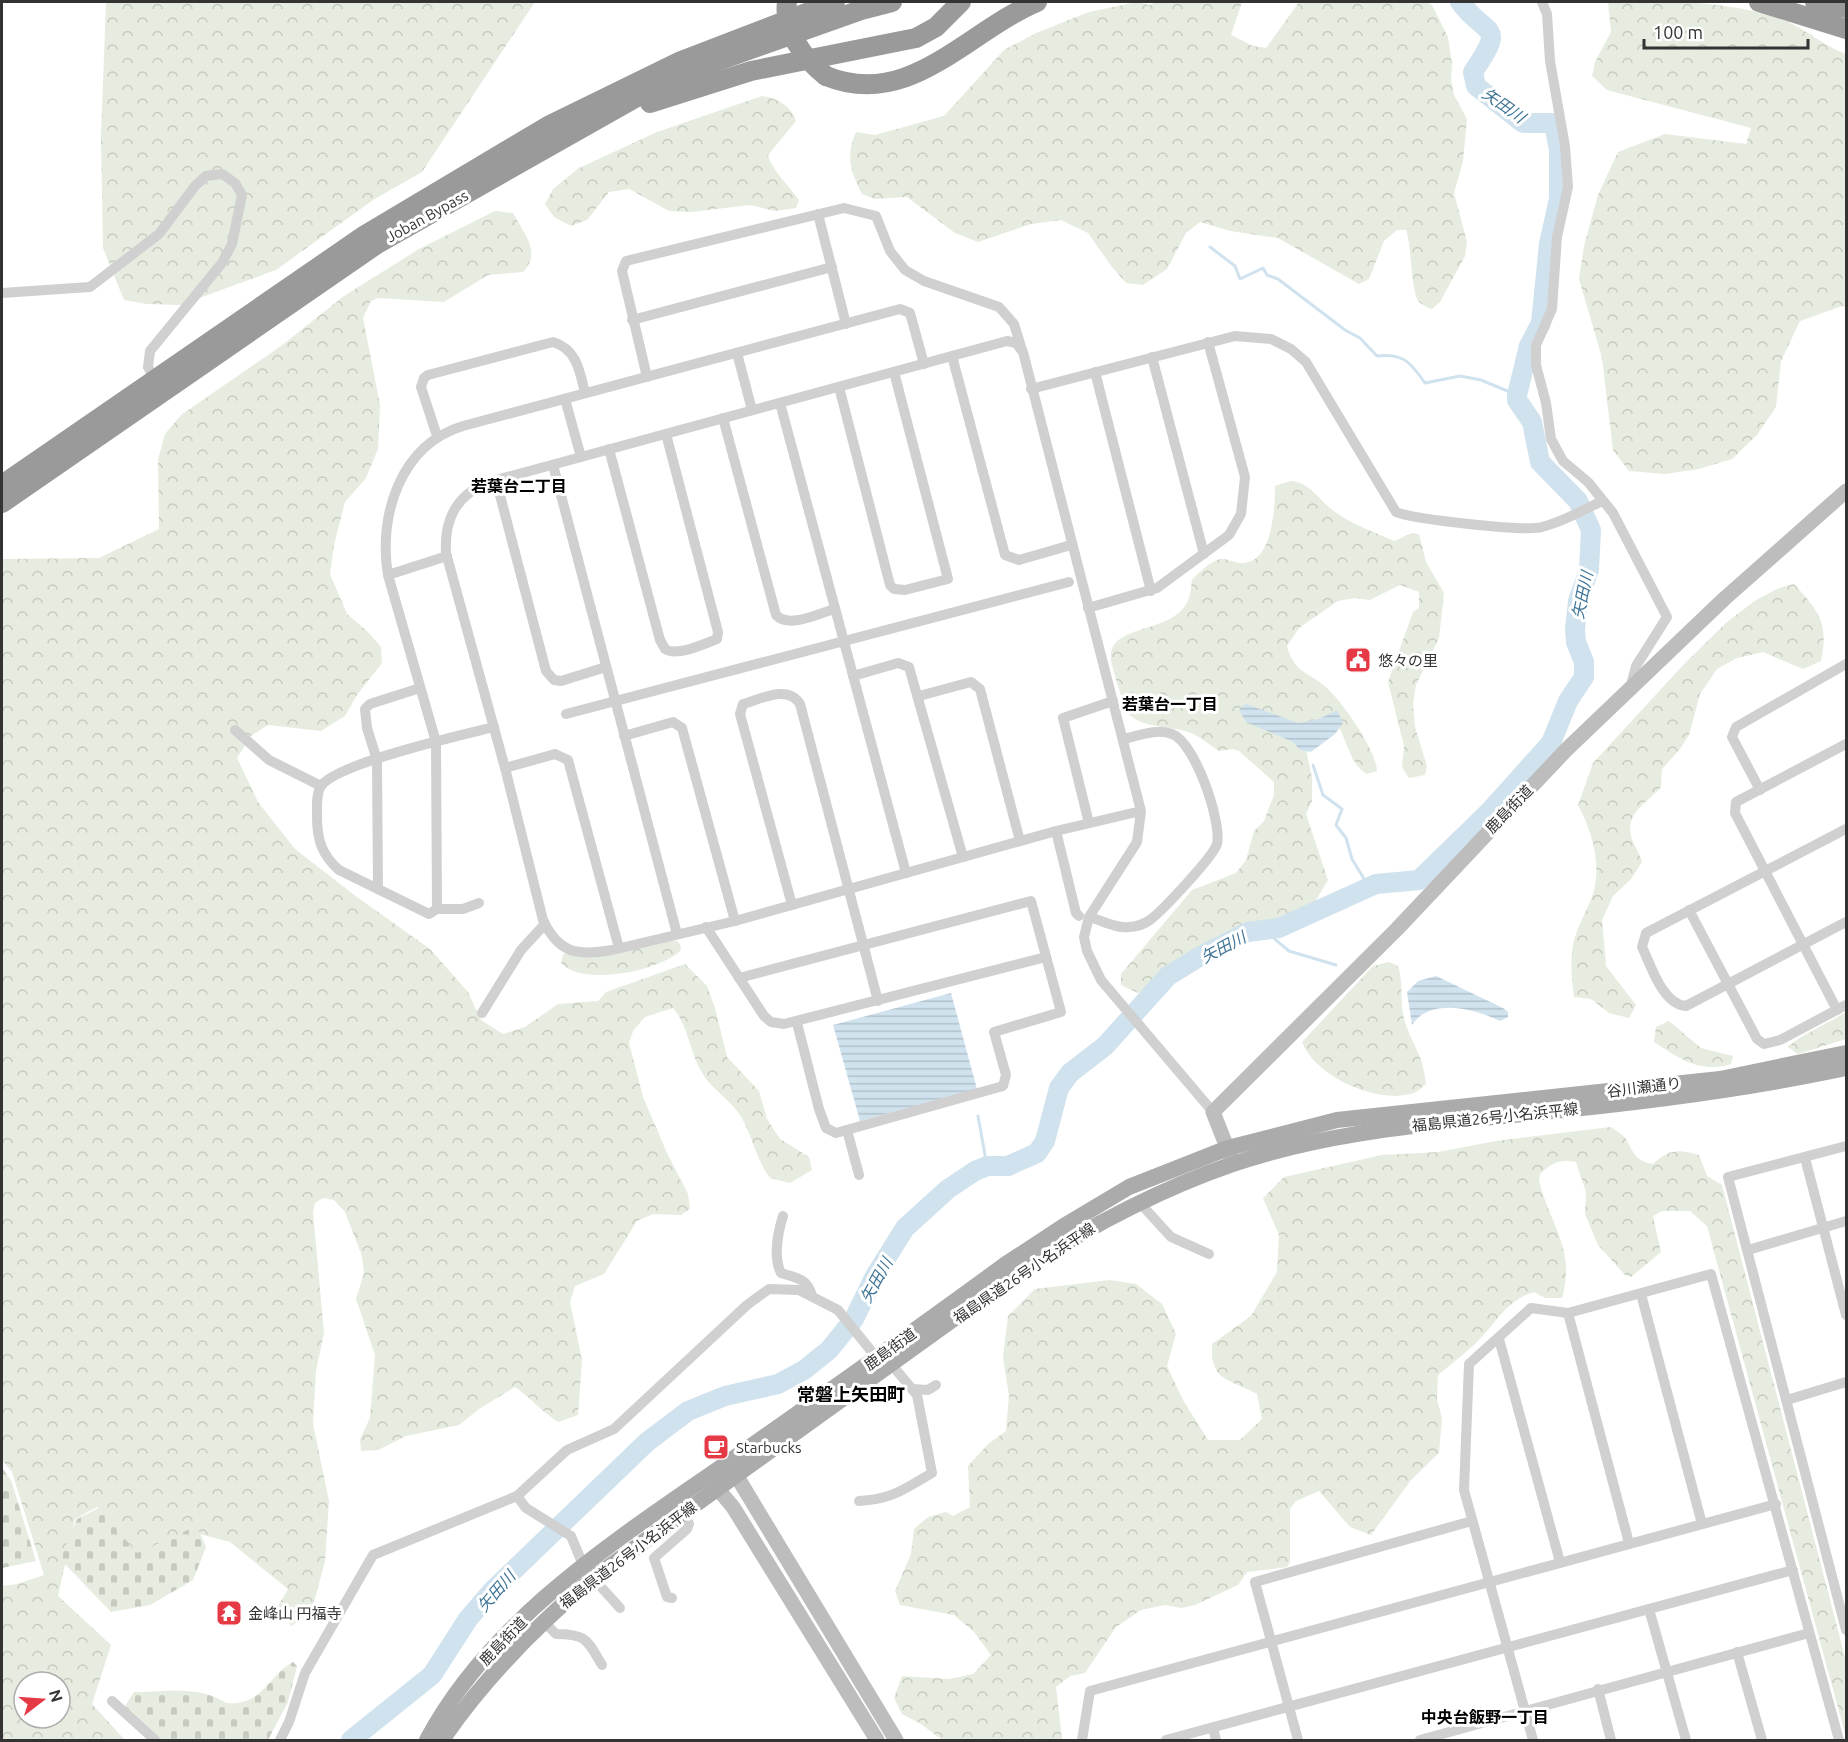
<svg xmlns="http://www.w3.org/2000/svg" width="1848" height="1742" viewBox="0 0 1848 1742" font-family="Ubuntu,'Noto Sans JP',sans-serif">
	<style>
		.forest { fill: url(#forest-crowns); fill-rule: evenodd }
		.cemetery { fill: url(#cemetery-stones) }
		.water { fill: url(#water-rules) }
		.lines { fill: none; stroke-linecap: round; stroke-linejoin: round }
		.stream { stroke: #cfe2ee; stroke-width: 3 }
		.river { stroke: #cfe2ee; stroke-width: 20 }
		.street { stroke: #d0d0d0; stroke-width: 10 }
		.secondary { stroke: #bdbdbd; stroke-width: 15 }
		.primary { stroke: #ababab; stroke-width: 16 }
		.highway { stroke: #9a9a9a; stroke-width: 20 }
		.highway-bridge { stroke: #9a9a9a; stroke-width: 20 }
		.labels { text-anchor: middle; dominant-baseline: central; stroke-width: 6; stroke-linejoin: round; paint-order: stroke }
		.street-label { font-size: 15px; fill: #333; stroke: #fff }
		.poi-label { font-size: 15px; fill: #333; stroke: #fff; text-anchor: start }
		.water-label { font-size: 16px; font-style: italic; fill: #3f7597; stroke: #fff }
		.neighbourhood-label { font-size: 16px; font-weight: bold; fill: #000; stroke: #fff }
		.quarter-label { font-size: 18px; font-weight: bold; fill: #000; stroke: #fff }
	</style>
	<defs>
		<pattern id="forest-crowns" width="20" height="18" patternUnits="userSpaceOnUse" patternTransform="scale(1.5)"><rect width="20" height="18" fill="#e6ecdf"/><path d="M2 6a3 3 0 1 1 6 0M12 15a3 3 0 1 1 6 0" fill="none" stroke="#c6cbc0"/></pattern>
		<pattern id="cemetery-stones" width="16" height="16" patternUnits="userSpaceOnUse" patternTransform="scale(1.5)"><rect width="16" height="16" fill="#e6ecdf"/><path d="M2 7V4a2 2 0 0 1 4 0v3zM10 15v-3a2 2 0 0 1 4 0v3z" fill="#c6cbc0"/></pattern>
		<pattern id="water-rules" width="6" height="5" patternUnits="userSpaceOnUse" patternTransform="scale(1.5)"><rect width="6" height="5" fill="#cfe2ee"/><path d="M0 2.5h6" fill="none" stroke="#b2c2cd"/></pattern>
	</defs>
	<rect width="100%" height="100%" fill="#fff"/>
	<!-- forest -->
	<g class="forest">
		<path d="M106 2H535L422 172 373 200 276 270 180 305 147 304 124 300 103 248 101 137Z"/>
		<path d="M1137 2 1149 5 1157 2H1242L1231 35 1253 46 1266 48 1299 2H1427L1432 5 1448 37 1452 64 1451 80 1454 95 1467 119 1463 161 1454 193 1467 242 1465 256 1440 302 1432 309C1427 307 1422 305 1419 302 1411 293 1412 247 1406 230H1397L1384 241 1369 279 1359 284 1278 238 1230 231 1200 222 1186 233 1167 269 1143 285 1126 283 1112 267 1088 233 1061 220 1031 224 978 242 955 233 907 197 875 199 862 194C851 172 845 156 856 132L875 135 944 116 1004 50 1036 33 1089 12Z"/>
		<path d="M1608 2C1668 1 1730 0 1786 21 1807 30 1824 46 1846 54V308L1842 306 1800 321 1781 361 1776 407 1757 435 1732 459 1699 469 1665 474 1629 471 1613 450 1602 358 1579 279 1584 246 1598 195 1618 152 1665 134 1746 144 1751 128 1607 90 1592 76 1595 62 1611 32Z"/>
		<path d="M762 96C778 98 791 106 796 121L768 155C771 169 790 187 799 200L796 208 775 211 750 205 691 212 669 211 629 189 609 192 587 220 571 226 554 217 545 204 553 189 579 168 657 132Z"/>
		<path d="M495 211 513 213C524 234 542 252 523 272L488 275 444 302 378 298 371 301 363 318 380 405 378 449 366 478 345 502 334 545 330 574 347 614 367 631 381 647 382 663 357 695 345 716 321 731 268 725 251 736 237 758 258 802 295 849 357 897 430 949 468 992 481 1020 503 1034 525 1027 558 1004 598 1001 606 992 685 964 707 986 715 1008 727 1057 759 1091 767 1119 780 1139 809 1157 812 1170 790 1183 770 1178C755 1158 752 1132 738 1112 727 1097 710 1088 701 1071 689 1050 689 1027 673 1008L645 1017 633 1031 629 1043 643 1097 667 1153 688 1194 690 1209 681 1215 653 1214 637 1221 604 1274 575 1286 570 1302 582 1360 578 1415 558 1422C542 1412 531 1398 515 1387L479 1409 459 1425 406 1436 378 1450 361 1451 360 1439 370 1418 375 1355 356 1299 364 1273 362 1256 345 1212 334 1200 323 1198 315 1203 313 1212 324 1333 316 1371 313 1424 329 1501 325 1561 311 1613 291 1626 278 1606 288 1589 230 1542 192 1532 138 1561 97 1507 75 1519 58 1596 111 1645 92 1704 125 1740H2V1586L17 1584 44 1575 12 1472 2 1460V559L99 558 159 529 158 460 165 434 181 415 281 346 344 296 419 249ZM24 1682H60V1718H24Z"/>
		<path d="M1290 481C1311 482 1319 501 1335 512 1353 525 1374 532 1394 541L1412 533 1419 534 1426 562 1444 593 1439 638 1416 685 1413 704 1415 727 1427 766 1425 775 1409 778 1402 767 1404 746 1388 682 1413 612 1419 608V592L1400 585 1370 600 1355 598 1338 601 1299 628 1287 646C1294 673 1309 672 1327 688 1343 703 1376 749 1377 771L1367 774C1348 763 1348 739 1335 721L1304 741 1312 777V801L1306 814 1328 880 1306 917 1295 927 1212 953 1174 976 1138 993 1121 985V974L1192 890 1236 873 1246 860 1254 831 1264 821 1274 795V782L1239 751 1233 749 1219 751C1209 745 1199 735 1188 732 1171 726 1145 728 1131 716 1124 709 1115 676 1112 665 1101 620 1175 638 1189 598 1191 593 1191 585 1192 580 1199 573 1208 563 1217 560 1225 557 1232 562 1240 563 1273 565 1275 508 1275 486Z"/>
		<path d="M1794 584C1819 611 1829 624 1821 661L1803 669 1763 652 1737 658 1717 669 1700 694 1689 735 1680 749 1662 769 1661 787C1647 804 1626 811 1631 836 1633 845 1640 853 1642 862L1631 879 1613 896 1602 920 1606 966 1636 1005 1629 1018 1609 1013 1591 999 1574 997C1572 980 1570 963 1573 946 1576 927 1587 912 1593 894 1602 864 1592 831 1578 805L1593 763 1685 663 1727 622 1756 600 1779 588Z"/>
		<path d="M666 940 677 941 680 944 681 950C661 971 582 987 561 963L563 954Z"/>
		<path d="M1389 962 1398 966C1404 984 1399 1004 1405 1022 1413 1047 1423 1054 1426 1084 1421 1088 1416 1093 1410 1094 1374 1103 1315 1076 1302 1042L1373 966Z"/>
		<path d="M1846 1012V1039L1798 1054 1788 1047C1803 1033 1828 1024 1846 1012Z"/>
		<path d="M1669 1021 1701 1048 1733 1056 1731 1064C1700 1074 1679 1058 1654 1042L1656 1027Z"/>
		<path d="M1611 1127C1616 1131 1623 1134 1626 1139 1634 1154 1636 1161 1653 1164 1669 1149 1679 1149 1699 1155L1707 1176 1722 1185 1846 1661V1737L1707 1226 1690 1211H1662L1653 1216 1661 1252 1631 1277 1625 1275 1598 1245 1585 1214 1586 1192 1576 1162C1559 1159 1552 1163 1540 1174L1539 1181C1550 1225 1576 1249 1562 1298H1545L1534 1292C1505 1301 1495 1325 1475 1344 1463 1355 1450 1365 1438 1375L1437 1399 1442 1418 1439 1453 1411 1480 1371 1535 1350 1527 1319 1491 1296 1501 1290 1509V1562L1287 1567 1247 1572 1238 1585 1195 1605 1181 1608 1165 1605 1141 1610 1116 1627 1085 1673 1070 1676 1056 1687 1062 1740H942L921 1724 902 1714 894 1698 902 1676 949 1679 973 1674 991 1655 974 1632 954 1615 900 1605 895 1591 911 1554 914 1529 928 1517 946 1512 953 1516 970 1507 968 1466 988 1444 1006 1431 1009 1396 1003 1357 1008 1316 1035 1289 1110 1280 1136 1284 1162 1304 1176 1334 1167 1366 1183 1400 1208 1440H1240L1262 1419 1257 1394C1230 1378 1210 1383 1212 1344L1251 1316 1277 1272 1279 1235 1263 1198 1284 1177 1382 1155 1438 1152 1496 1141Z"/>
	</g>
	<!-- cemetery -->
	<g class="cemetery">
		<path d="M2 1468 11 1480 36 1561 2 1568Z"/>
		<path d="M99 1508 137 1553 190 1529 199 1531 206 1547 193 1580 150 1605 111 1612 60 1559 77 1519Z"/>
		<path d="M293 1662 297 1666 288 1702 268 1740H155L125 1706 134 1692C162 1692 201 1685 226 1703 263 1707 269 1674 293 1662Z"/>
	</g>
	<!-- water -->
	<g class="water">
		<path d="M1246 704 1298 723 1319 719 1337 710 1343 723 1335 734 1311 752 1300 750 1293 742 1246 722 1239 710Z"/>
		<path d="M1436 976 1503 1008 1508 1012V1017L1500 1021C1475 1009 1430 997 1412 1025L1407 992 1418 981Z"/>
		<path d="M951 993 977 1089 860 1121 833 1025Z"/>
	</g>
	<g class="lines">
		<!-- stream -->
		<g class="stream">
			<path d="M1210 247 1235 266 1240 279 1263 268 1267 275 1278 279 1345 330 1360 338 1377 356C1404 353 1411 363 1425 383L1460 376 1481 380 1517 395"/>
			<path d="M1313 765 1323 795 1342 809 1336 825 1346 838 1352 859 1369 887"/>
			<path d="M1265 931 1289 951 1336 965"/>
			<path d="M978 1116 987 1166"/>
		</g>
		<!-- river -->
		<path class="river" d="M351 1740 432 1675 468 1619 492 1591 647 1442 688 1411 725 1396 778 1384 804 1370 829 1350 854 1319 875 1276 905 1228 948 1189 975 1171 987 1166H1008L1037 1153 1045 1141 1059 1088 1070 1073 1105 1046 1168 976 1199 957 1248 932 1279 928 1376 884 1419 880 1489 812 1551 743 1568 701 1584 677V662L1576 642 1575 629 1578 601 1589 570 1591 530 1578 501 1540 462 1532 422 1517 400V395L1529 346 1541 323 1549 244 1559 199V150L1554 123H1523L1476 86 1473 72C1507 22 1487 38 1460 2"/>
		<!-- street -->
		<g class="street">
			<path d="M1542 2 1547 14 1550 61 1565 146 1568 187 1557 237 1552 309 1536 345V365L1546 403 1551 439 1563 461 1588 482 1613 513 1667 617 1636 666 1630 689"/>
			<path d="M818 214 846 324"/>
			<path d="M2 293 90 287 159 234 195 186 206 176 222 174 235 183 242 195 232 244 222 263 150 351 148 367 155 380"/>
			<path d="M632 320 832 267"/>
			<path d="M737 353 752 410"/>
			<path d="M952 356 1005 555 1019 560 1071 545"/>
			<path d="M1152 357 1204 554"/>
			<path d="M1095 372 1151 591"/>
			<path d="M647 377 622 271 626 261 844 208 876 216 890 251 905 270 924 281 999 307 1014 324 1022 350"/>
			<path d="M839 387 890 585 894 589 905 590 948 579 894 372"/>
			<path d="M1031 389 1235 336 1271 339 1291 349 1306 362 1396 512C1412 519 1525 532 1542 527 1563 522 1583 510 1602 501"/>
			<path d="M565 399 581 457"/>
			<path d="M780 403 906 873"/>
			<path d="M723 418 776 615C789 629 819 613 835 609"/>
			<path d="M437 436 421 387 424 378 428 375 553 342C577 349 580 372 585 393"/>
			<path d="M609 449 660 640 665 649C676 657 705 644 717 639L718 632 666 434"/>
			<path d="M553 465 677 934"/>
			<path d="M496 480 546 671 554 680 561 681 606 667"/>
			<path d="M388 575 447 556"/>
			<path d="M1088 608 1157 588 1229 535 1241 514 1245 477 1208 342"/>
			<path d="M853 676 898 663 909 667 963 857"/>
			<path d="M919 696 971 682 980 689 1020 841"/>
			<path d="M566 714 1069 582"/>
			<path d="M494 727C462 735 337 763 321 786 316 793 317 808 317 817 317 840 322 855 339 870L429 914 437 909 436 742 388 575C378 516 400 445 463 426L900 309 910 313 924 364"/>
			<path d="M235 730 269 760 321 786"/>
			<path d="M624 736 673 722 682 728 735 921"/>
			<path d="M505 768 555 754 568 760 619 948"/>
			<path d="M1760 790 1732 737 1736 727 1846 664"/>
			<path d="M1141 811 1056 831 735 921 612 950C578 956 559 954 543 920L505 768 446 553C444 519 456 495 489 482L1007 341 1016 343 1023 352 1141 811 1137 842 1089 917 1084 937 1087 951 1101 980 1213 1112"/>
			<path d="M1089 823 1063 718 1113 701"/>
			<path d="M1846 829 1646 933 1642 947C1651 965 1662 1004 1686 1006L1846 922"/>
			<path d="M1056 831 1076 913 1079 916"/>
			<path d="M378 889 377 760 367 728 365 709 370 704 420 688"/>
			<path d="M792 905 740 714 743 704C761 699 788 684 800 704L878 1001"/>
			<path d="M437 909H463L479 903"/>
			<path d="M1689 910 1757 1039 1764 1044 1780 1040 1846 1005"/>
			<path d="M1089 917C1101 920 1116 929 1129 927 1136 927 1144 924 1150 920 1162 911 1213 857 1217 844 1222 822 1195 742 1172 734 1157 728 1138 736 1123 739"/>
			<path d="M706 927 764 1016 771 1022 784 1024 1046 957"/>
			<path d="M739 978 1031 901 1061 1012 994 1032 1006 1075 1003 1086 836 1133 826 1128 819 1109 797 1023"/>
			<path d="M1837 1010 1735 813 1736 802 1846 744"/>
			<path d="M482 1013 521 950 545 924"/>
			<path d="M847 1130 859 1175"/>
			<path d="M1846 1146 1728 1177 1846 1630"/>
			<path d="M1805 1158 1846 1315"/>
			<path d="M1139 1202 1171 1237 1209 1254"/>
			<path d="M783 1216C778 1232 773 1257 781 1273 797 1278 808 1279 812 1296"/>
			<path d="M1748 1250 1846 1221"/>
			<path d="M1641 1294 1702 1524"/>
			<path d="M1568 1313 1629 1543"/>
			<path d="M1499 1339 1560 1562"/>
			<path d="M912 1389 928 1390 936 1385"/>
			<path d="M1787 1400 1846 1382"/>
			<path d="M517 1496 526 1508 571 1536 583 1565"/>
			<path d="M859 1501C893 1499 904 1489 932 1473L917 1395 897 1371"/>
			<path d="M593 1578 620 1608"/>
			<path d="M672 1598 667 1597 654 1558 687 1529 689 1524 683 1513"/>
			<path d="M1649 1609 1686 1740"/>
			<path d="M542 1620 556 1634C587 1634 587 1640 602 1665"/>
			<path d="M1737 1652 1762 1740"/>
			<path d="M1598 1689 1611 1740"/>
			<path d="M112 1701 155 1740"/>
			<path d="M1213 1728 1216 1740"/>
			<path d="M280 1740 289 1722 305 1673 373 1555 517 1496 567 1450 614 1429 747 1305 769 1289 799 1290 838 1310 877 1358"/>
			<path d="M1082 1740 1090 1691 1776 1504"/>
			<path d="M1166 1740 1793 1570"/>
			<path d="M1298 1740 1255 1582 1472 1521"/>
			<path d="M1420 1740 1809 1633"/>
			<path d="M1533 1740 1464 1490 1469 1364 1531 1308 1568 1313 1711 1274 1839 1740"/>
		</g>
		<!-- secondary -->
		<g class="secondary">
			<path d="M1232 1160 1213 1112 1397 929 1566 750 1724 599 1846 491"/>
			<path d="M730 1465 896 1740"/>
			<path d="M711 1481 733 1507 877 1740"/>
		</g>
		<!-- primary -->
		<g class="primary">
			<path d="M427 1740C496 1611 631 1531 747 1449 834 1388 920 1327 1006 1264L1067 1224 1129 1187 1228 1148 1337 1120 1720 1079 1846 1053"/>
			<path d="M442 1740C484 1678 536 1626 593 1578L1016 1274C1084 1229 1155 1191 1233 1164 1330 1131 1432 1124 1532 1113 1638 1103 1743 1090 1846 1068"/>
		</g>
		<!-- highway -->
		<g class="highway">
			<path d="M1759 2 1846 29"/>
			<path d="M1815 2 1846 8"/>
			<path d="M826 76C909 110 966 32 1037 2"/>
			<path d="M650 103 751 71 916 38 936 27 961 2"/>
			<path d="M2 485 365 235 548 126 681 61 835 2"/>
			<path d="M2 503 377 244 642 94 720 60 861 10 892 2"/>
		</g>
		<!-- highway-bridge -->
		<path class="highway-bridge" d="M787 2C783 31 804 59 826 76"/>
	</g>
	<!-- icons -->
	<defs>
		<g id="civic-square" transform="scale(1.35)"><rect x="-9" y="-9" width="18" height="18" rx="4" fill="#e63946" stroke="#fff"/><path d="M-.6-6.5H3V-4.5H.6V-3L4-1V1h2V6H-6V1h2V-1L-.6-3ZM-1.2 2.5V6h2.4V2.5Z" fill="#fff"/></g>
		<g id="cafe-square" transform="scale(1.35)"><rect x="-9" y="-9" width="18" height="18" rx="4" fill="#e63946" stroke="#fff"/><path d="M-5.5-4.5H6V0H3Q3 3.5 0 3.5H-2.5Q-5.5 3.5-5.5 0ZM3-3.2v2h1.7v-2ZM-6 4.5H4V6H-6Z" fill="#fff"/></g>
		<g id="temple-square" transform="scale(1.35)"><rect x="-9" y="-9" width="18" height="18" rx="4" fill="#e63946" stroke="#fff"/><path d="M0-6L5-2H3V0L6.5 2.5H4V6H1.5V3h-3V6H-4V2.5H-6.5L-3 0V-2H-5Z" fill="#fff"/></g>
	</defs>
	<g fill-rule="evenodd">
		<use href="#civic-square" x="1358" y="660"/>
		<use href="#cafe-square" x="716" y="1447"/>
		<use href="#temple-square" x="229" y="1613"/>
	</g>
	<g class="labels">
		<!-- street labels -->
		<g class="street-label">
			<text transform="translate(427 216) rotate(-29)">Joban Bypass</text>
			<text transform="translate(1509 809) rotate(-46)">鹿島街道</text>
			<text transform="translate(1644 1087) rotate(-7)">谷川瀬通り</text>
			<text transform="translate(1495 1117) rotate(-6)">福島県道26号小名浜平線</text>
			<text transform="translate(1024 1273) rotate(-34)">福島県道26号小名浜平線</text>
			<text transform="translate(890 1349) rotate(-36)">鹿島街道</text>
			<text transform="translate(628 1555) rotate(-37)">福島県道26号小名浜平線</text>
			<text transform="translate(503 1641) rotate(-46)">鹿島街道</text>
		</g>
		<!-- poi labels -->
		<g class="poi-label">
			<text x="1378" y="660">悠々の里</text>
			<text x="736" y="1447">Starbucks</text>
			<text x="248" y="1613">金峰山 円福寺</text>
		</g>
		<!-- water labels -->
		<g class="water-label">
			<text transform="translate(1504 105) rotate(35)">矢田川</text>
			<text transform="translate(1582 595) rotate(-78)">矢田川</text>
			<text transform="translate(1223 947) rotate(-28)">矢田川</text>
			<text transform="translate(876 1280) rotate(-61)">矢田川</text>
			<text transform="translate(496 1591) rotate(-49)">矢田川</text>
		</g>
		<!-- neighbourhood labels -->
		<g class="neighbourhood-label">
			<text x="519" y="486">若葉台二丁目</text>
			<text x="1170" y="704">若葉台一丁目</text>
			<text x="1485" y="1717">中央台飯野一丁目</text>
		</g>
		<!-- quarter labels -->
		<g class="quarter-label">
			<text x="851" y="1394">常磐上矢田町</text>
		</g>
	</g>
	<!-- border -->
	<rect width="1848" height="1742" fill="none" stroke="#333333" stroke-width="6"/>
	<!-- north arrow -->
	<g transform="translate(42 1700) rotate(73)"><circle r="28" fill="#ffffff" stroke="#adadad" stroke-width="1.5"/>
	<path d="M0-4.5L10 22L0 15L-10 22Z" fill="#e63946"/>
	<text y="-9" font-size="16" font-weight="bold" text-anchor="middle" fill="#333333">N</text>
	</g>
	<!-- scale -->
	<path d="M1644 39v9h164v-9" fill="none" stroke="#333333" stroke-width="3"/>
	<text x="1653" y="39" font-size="18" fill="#333333" stroke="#ffffff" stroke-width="4.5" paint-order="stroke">100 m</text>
</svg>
